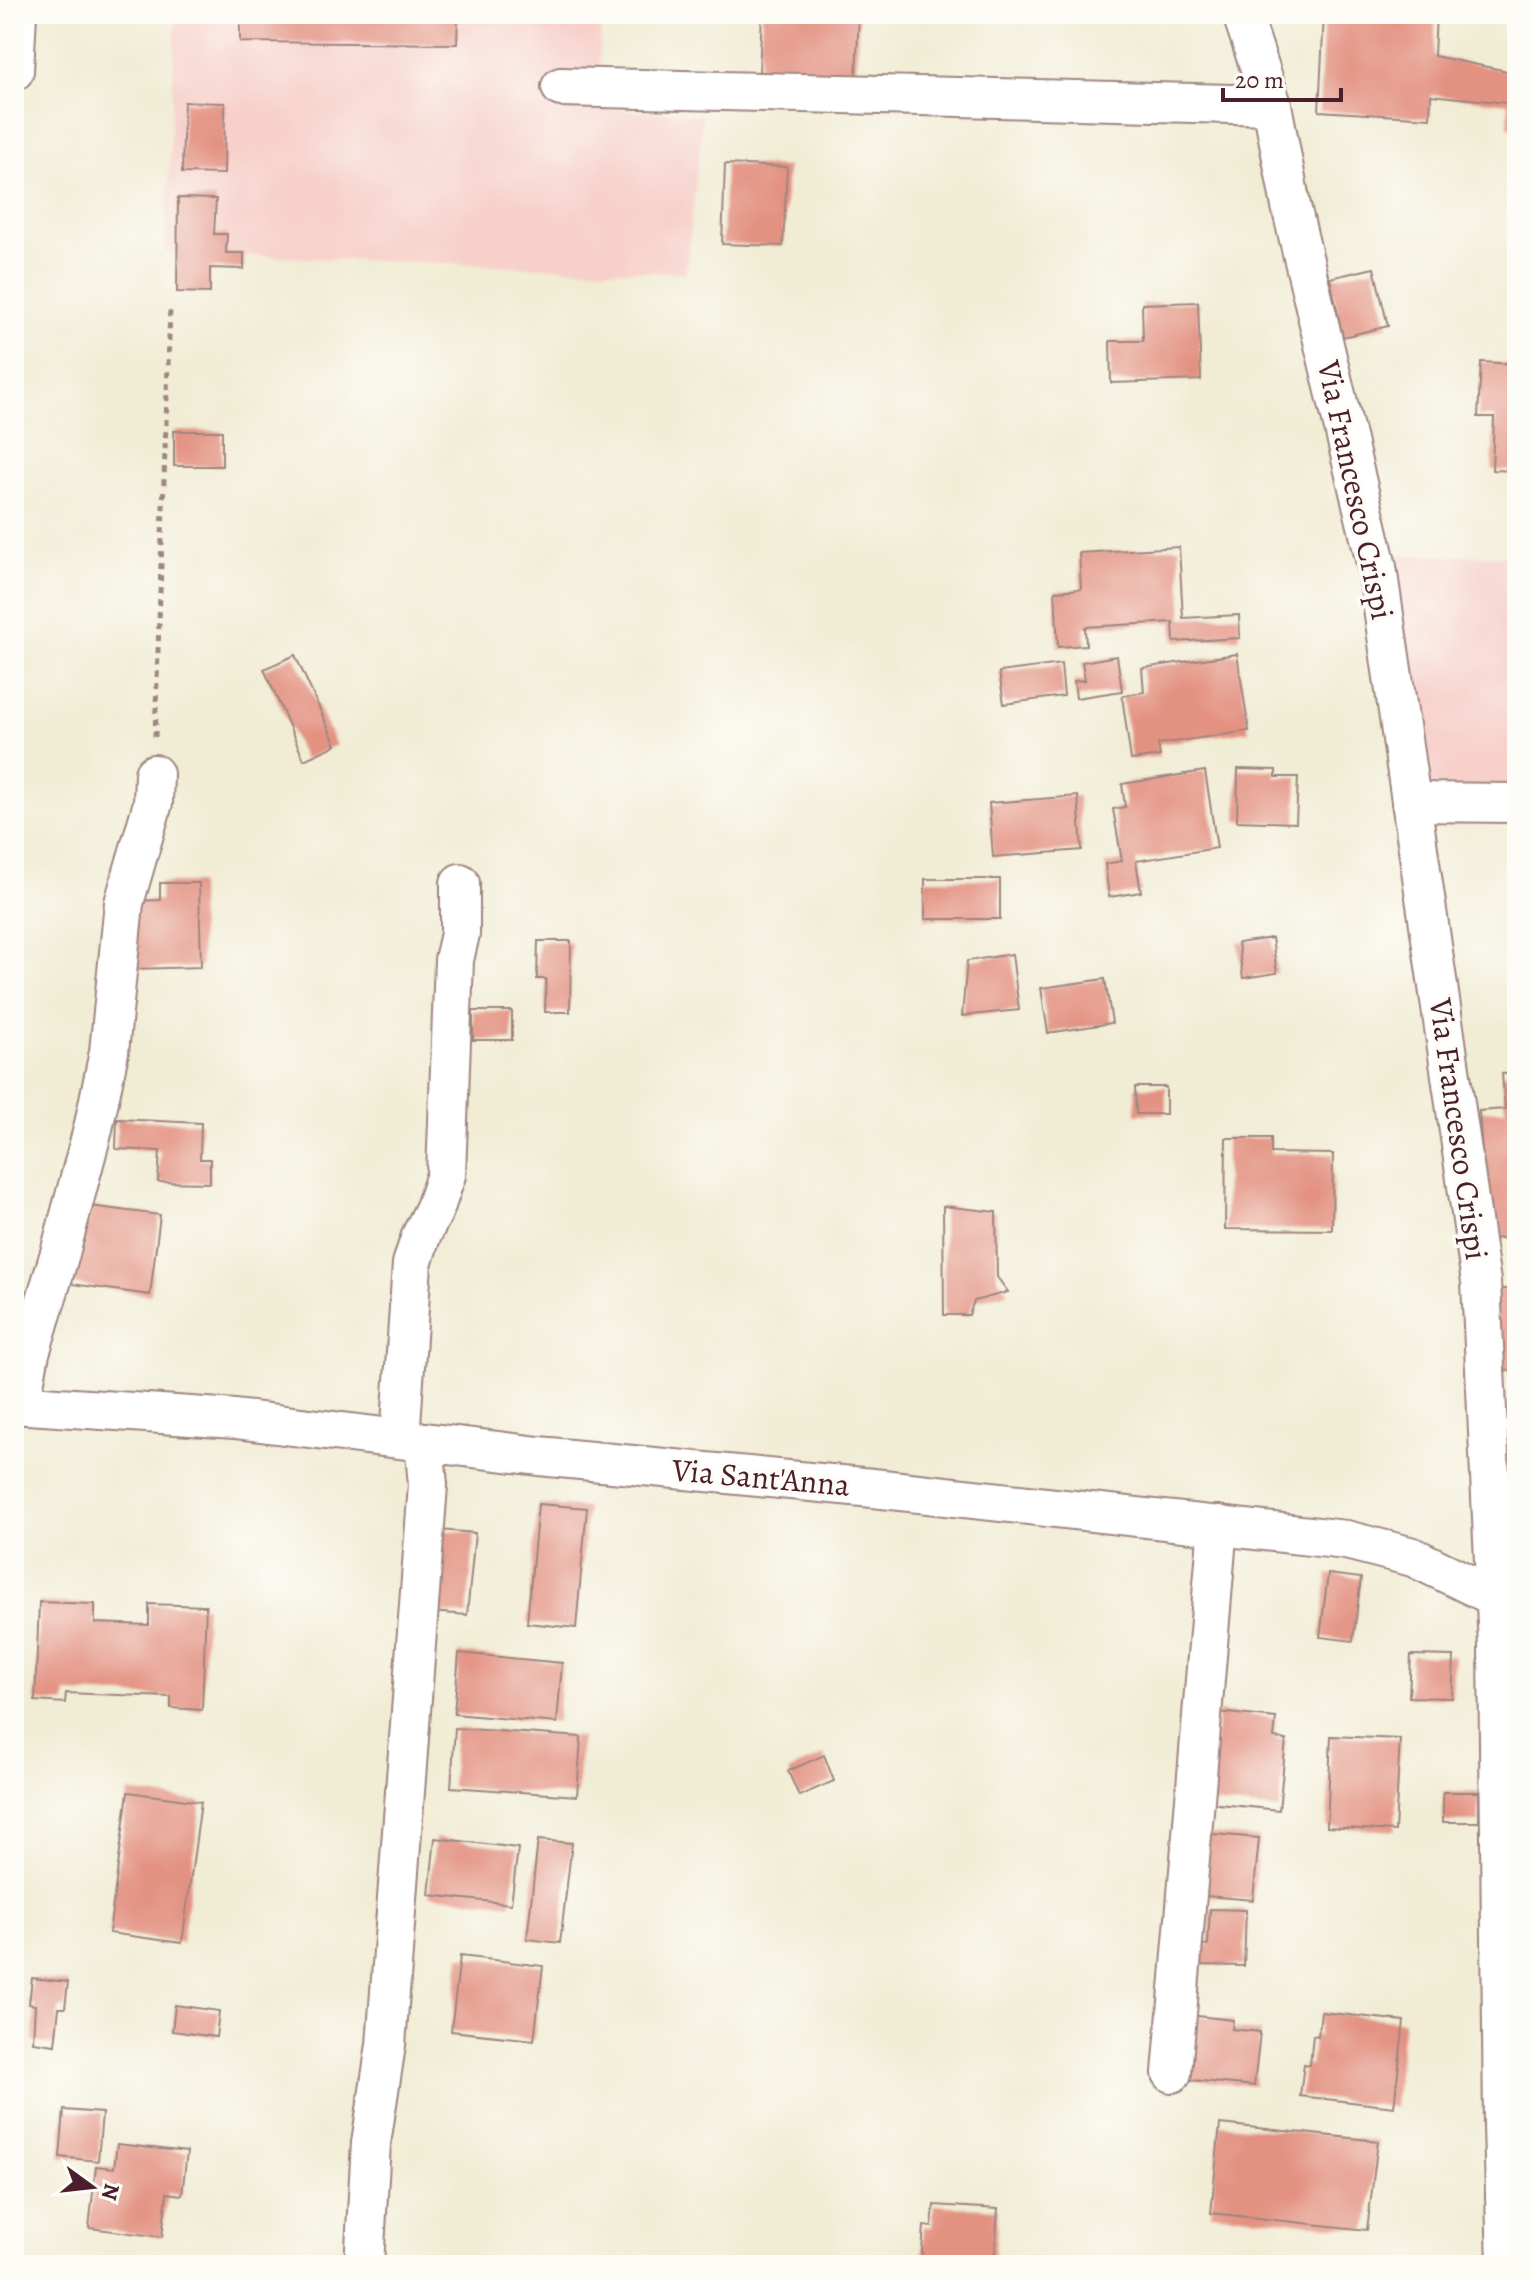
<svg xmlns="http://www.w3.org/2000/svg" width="1531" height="2279" viewBox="0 0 1531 2279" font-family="Alegreya,serif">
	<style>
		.built { fill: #f7d0ca }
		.building { fill: #e39282 }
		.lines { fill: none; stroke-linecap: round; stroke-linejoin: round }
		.street-casing { stroke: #9e8680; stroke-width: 42 }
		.path { stroke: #9e8680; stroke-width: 5; stroke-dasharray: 6 6; stroke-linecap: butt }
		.street { stroke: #fff; stroke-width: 38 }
		.labels { text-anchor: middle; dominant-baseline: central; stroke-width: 7; stroke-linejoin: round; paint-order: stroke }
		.street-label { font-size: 32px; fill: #4a1f2b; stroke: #fdfcf7 }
	</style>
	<rect width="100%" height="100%" fill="#fdfcf7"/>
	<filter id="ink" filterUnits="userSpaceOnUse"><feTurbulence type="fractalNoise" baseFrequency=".0125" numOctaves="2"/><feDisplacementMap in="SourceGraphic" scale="16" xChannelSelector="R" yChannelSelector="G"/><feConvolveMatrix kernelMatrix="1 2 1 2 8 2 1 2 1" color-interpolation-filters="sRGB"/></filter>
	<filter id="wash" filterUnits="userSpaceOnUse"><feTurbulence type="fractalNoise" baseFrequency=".006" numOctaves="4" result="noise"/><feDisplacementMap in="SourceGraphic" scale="32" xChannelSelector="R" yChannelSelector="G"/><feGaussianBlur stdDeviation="1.8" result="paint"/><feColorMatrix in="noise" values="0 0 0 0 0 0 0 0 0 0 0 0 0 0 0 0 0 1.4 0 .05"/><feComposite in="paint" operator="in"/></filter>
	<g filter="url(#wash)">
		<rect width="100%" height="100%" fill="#f1ecd4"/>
		<!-- built -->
		<g class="built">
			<path d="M176 14H601L598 109 703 115 686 273 165 252Z"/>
			<path d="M1374 555 1517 556V803L1411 802Z"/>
		</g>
		<g id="blocks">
			<!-- building -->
			<g class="building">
				<path d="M240 14H458L457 44 240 42Z"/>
				<path d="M762 14H859L856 76 759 73Z"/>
				<path d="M1324 14H1436L1434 56 1517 73V128H1508V103L1431 95 1430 118 1319 111Z"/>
				<path d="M184 102 225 103 224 174 182 173Z"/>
				<path d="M725 164 787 167 783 246 722 244Z"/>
				<path d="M178 198 216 199 214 234H227L226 253H244V269L210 268V293L177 292Z"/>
				<path d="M1374 268 1388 326 1343 337 1330 278Z"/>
				<path d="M1198 302 1201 380 1111 383 1110 341H1143L1142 304Z"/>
				<path d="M1481 362 1517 364V471L1492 470 1494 417H1478Z"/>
				<rect x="174" y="431" width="48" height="35"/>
				<path d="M1179 547 1183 618 1239 615 1240 638 1174 642 1173 622 1085 627 1086 645 1058 647 1055 591 1081 589 1079 553Z"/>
				<path d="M1237 654 1249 731 1158 744 1160 756 1131 760 1122 696 1144 692 1142 668Z"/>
				<path d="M295 655 336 745 304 760 264 669Z"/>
				<path d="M1117 656 1122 691 1076 698 1074 681 1085 680 1082 662Z"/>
				<path d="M1061 664 1064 696 1004 704 999 672Z"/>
				<path d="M1238 769 1276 770V777H1298L1296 823 1237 821Z"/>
				<path d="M1205 771 1217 848 1136 861 1141 892 1109 897 1105 864 1122 861 1113 809 1125 807 1122 784Z"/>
				<path d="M1078 796 1082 850 993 857 989 803Z"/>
				<rect x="925" y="879" width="75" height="40"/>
				<path d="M160 883H199L201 967 134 969 132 901 160 900Z"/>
				<path d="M1272 938 1277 973 1243 978 1238 943Z"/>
				<path d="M538 941H571L570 1012H545L546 979H537Z"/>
				<path d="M1012 954 1019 1010 962 1016 967 961Z"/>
				<path d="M1105 979 1112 1023 1048 1033 1041 988Z"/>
				<rect x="473" y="1011" width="39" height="29"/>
				<path d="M1517 1073V1237L1488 1239 1479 1111 1505 1109 1502 1074Z"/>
				<path d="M1135 1087H1166V1114H1136Z"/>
				<path d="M117 1119 201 1123 200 1159H210V1183L158 1182 160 1151 116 1149Z"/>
				<path d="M1226 1138H1271V1153L1333 1154 1332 1230 1225 1229Z"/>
				<path d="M90 1206 160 1215 150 1295 72 1284 80 1224 88 1225Z"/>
				<path d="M943 1206 996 1212 997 1277 1008 1292 974 1301 969 1315H944Z"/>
				<path d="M1517 1288V1370L1499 1371 1493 1290Z"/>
				<path d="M1507 1467 1517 1469V1500L1502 1498Z"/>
				<path d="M538 1504 587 1508 576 1628 527 1623Z"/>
				<rect x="1511" y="1510" width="6" height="34"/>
				<path d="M439 1530 475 1533 467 1615 431 1612Z"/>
				<path d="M1328 1574 1361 1578 1353 1641 1320 1637Z"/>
				<path d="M39 1602 95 1604V1623L149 1625V1604L206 1606 202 1710 171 1708V1697L66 1693 65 1703 35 1701Z"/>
				<path d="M459 1653 562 1663 557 1723 454 1714Z"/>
				<path d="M1411 1655 1454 1656 1452 1698 1409 1697Z"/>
				<path d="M1218 1712 1276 1718 1274 1738 1286 1740 1279 1810 1209 1803Z"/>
				<path d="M455 1728 581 1737 577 1796 451 1787Z"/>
				<path d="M1331 1736 1400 1739 1395 1831 1327 1827Z"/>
				<path d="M824 1755 834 1781 799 1796 788 1771Z"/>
				<path d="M128 1792 201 1802 182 1943 109 1933Z"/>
				<rect x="1443" y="1792" width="36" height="30"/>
				<path d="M1201 1833 1259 1838 1253 1900 1195 1895Z"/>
				<path d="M435 1838 518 1848 511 1904 429 1895Z"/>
				<path d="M538 1840 572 1843 560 1943 527 1939Z"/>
				<path d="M1210 1909 1246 1910 1244 1966 1196 1965V1944L1208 1945Z"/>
				<path d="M460 1956 543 1966 534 2040 451 2031Z"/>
				<path d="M32 1978 68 1982 65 2008H59L55 2045 33 2042 35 2005 29 2004Z"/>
				<path d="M175 2005 219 2011 216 2037 172 2031Z"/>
				<path d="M1321 2012 1404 2021 1394 2107 1300 2096 1304 2064 1310 2065 1313 2035 1318 2036Z"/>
				<path d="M1188 2015 1233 2020 1232 2029 1260 2032 1254 2086 1181 2079Z"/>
				<path d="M64 2110 102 2113 98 2161 60 2157Z"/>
				<path d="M1220 2124 1378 2141 1367 2230 1211 2213Z"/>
				<path d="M117 2144 187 2152 182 2195 167 2193 162 2237 89 2228 96 2166 114 2168Z"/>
				<path d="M934 2205 998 2209 994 2265H921L924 2226 932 2227Z"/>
			</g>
		</g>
	</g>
	<g filter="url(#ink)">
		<use href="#blocks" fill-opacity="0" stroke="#9e8680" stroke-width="2"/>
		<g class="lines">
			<!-- street casing -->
			<g class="street-casing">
				<g id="street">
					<path d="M1242 14 1272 105 1291 206 1377 567 1481 1282 1498 1647 1503 2125 1507 2265"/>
					<path d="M14 71 17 14"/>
					<path d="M561 87 1272 105"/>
					<path d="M1411 802 1517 803"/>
					<path d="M14 1404 235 1419 539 1456 873 1488 1346 1540 1413 1557 1497 1598"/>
					<path d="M20 1405 30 1353 60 1253 93 1129 109 1052 124 903 153 803 154 774"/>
					<path d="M400 1439 412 1264 421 1236 435 1208 446 1175 454 960 460 934V883"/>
					<path d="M1172 2073 1218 1525"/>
					<path d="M364 2265 371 2143 386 2045 428 1485 424 1442"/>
				</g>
			</g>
			<!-- path -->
			<path class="path" d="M155 737 170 308"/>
			<!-- street -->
			<use href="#street" class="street"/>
		</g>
	</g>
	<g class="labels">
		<!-- street labels -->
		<g class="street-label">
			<text transform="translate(1356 490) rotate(78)">Via Francesco Crispi</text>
			<text transform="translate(1459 1129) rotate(82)">Via Francesco Crispi</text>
			<text transform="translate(761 1477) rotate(5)">Via Sant'Anna</text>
		</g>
	</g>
	<!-- margin -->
	<rect width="1531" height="2279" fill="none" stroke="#fdfcf7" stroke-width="48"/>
	<!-- north arrow -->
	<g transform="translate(92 2187) rotate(105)" stroke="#fdfcf7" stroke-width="6" paint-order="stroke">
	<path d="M0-6L14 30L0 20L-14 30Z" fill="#4a1f2b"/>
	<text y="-12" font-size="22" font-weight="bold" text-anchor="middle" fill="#4a1f2b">N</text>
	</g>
	<!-- scale -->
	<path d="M1223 88v12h118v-12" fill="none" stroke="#4a1f2b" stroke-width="4"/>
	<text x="1235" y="88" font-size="24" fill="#4a1f2b" stroke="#fdfcf7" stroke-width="6" paint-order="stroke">20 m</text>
</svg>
